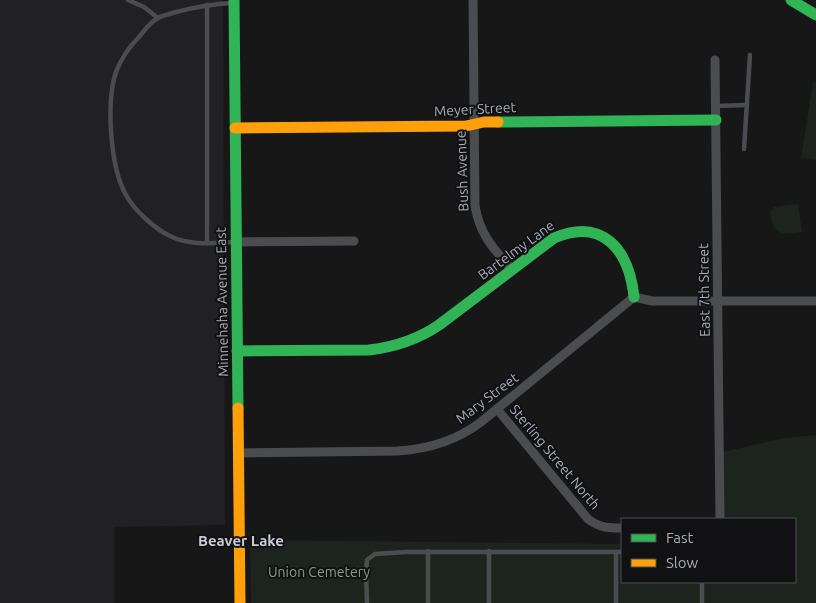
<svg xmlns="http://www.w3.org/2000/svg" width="816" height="603" viewBox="0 0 816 603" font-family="Ubuntu,sans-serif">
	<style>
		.built { fill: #212123 }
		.green { fill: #1d241e }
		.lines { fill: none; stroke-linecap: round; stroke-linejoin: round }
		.lane { stroke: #4b4c50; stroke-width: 4.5 }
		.street { stroke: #4b4c50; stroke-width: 9 }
		.fast { stroke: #30b455; stroke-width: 11 }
		.slow { stroke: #ff9f0a; stroke-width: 11 }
		.labels { text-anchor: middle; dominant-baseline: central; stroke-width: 4; stroke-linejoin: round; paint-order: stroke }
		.street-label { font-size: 14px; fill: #a8adb8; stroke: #111113 }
		.park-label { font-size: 14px; fill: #7fa381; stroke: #111113 }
		.neighbourhood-label { font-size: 15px; font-weight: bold; fill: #c9ccd4; stroke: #111113 }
	</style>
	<rect width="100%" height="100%" fill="#171717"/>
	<!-- built -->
	<path class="built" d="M0 0H223L225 525 114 527V603H0Z"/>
	<!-- green -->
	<g class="green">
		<path d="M813 83H816V160L801 158Z"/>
		<path d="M798 204 802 232 782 234 773 227 770 211 774 207Z"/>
		<path d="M816 435V603H251L250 540 622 544V582H795V519H722L719 453 784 438Z"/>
	</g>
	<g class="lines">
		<!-- lane -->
		<g class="lane">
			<path d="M128 0 144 7 158 18"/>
			<path d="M233 3C213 4 195 7 176 12 170 14 164 15 158 18 150 22 145 30 139 37 130 46 121 59 116 72 106 102 110 167 126 195 134 210 155 229 170 236 190 246 213 243 234 242"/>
			<path d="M715 106 747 105"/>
			<path d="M744 149 750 55"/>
			<path d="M207 243V5"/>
			<path d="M428 551V603"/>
			<path d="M489 551V603"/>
			<path d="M616 552V603"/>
			<path d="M702 582V603"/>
			<path d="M367 603 366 571 367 560 375 554 406 552H622"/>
		</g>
		<!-- street -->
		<g class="street">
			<path d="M473 0 475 206C480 235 493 248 512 270"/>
			<path d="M715 60 720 519"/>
			<path d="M236 242 354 241"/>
			<path d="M497 409 588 519C600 528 608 528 622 528"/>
			<path d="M238 453 398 451C429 449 456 441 481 422L634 297 652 301H816"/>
		</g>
		<!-- fast -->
		<g class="fast">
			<path d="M234 0 238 408"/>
			<path d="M791 0 816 15"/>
			<path d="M498 122 716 120"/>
			<path d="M237 351 369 350C395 347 417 340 439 325L554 238C603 217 629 250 634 297"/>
		</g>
		<!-- slow -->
		<g class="slow">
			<path d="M235 128 466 126 484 122H498"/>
			<path d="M238 408 240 603"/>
		</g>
	</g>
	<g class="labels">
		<!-- street labels -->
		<g class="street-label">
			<text transform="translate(475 109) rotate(-3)">Meyer Street</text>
			<text transform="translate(462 171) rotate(-92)">Bush Avenue</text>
			<text transform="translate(516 250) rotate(-36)">Bartelmy Lane</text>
			<text transform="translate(704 290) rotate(-91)">East 7th Street</text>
			<text transform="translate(222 302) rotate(-91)">Minnehaha Avenue East</text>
			<text transform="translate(487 398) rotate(-37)">Mary Street</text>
			<text transform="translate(555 457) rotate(50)">Sterling Street North</text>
		</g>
		<!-- park labels -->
		<g class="park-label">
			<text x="319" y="572">Union Cemetery</text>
		</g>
		<!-- neighbourhood labels -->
		<g class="neighbourhood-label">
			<text x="241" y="540">Beaver Lake</text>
		</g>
	</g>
	<!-- legend -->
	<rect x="621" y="518" width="175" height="65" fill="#111113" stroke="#4d4f55"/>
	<rect x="631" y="534" width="25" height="8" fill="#30b455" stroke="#4d4f55"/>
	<text x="666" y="543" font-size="15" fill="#a8adb8">Fast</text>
	<rect x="631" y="559" width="25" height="8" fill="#ff9f0a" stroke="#4d4f55"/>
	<text x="666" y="568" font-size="15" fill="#a8adb8">Slow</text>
</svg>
